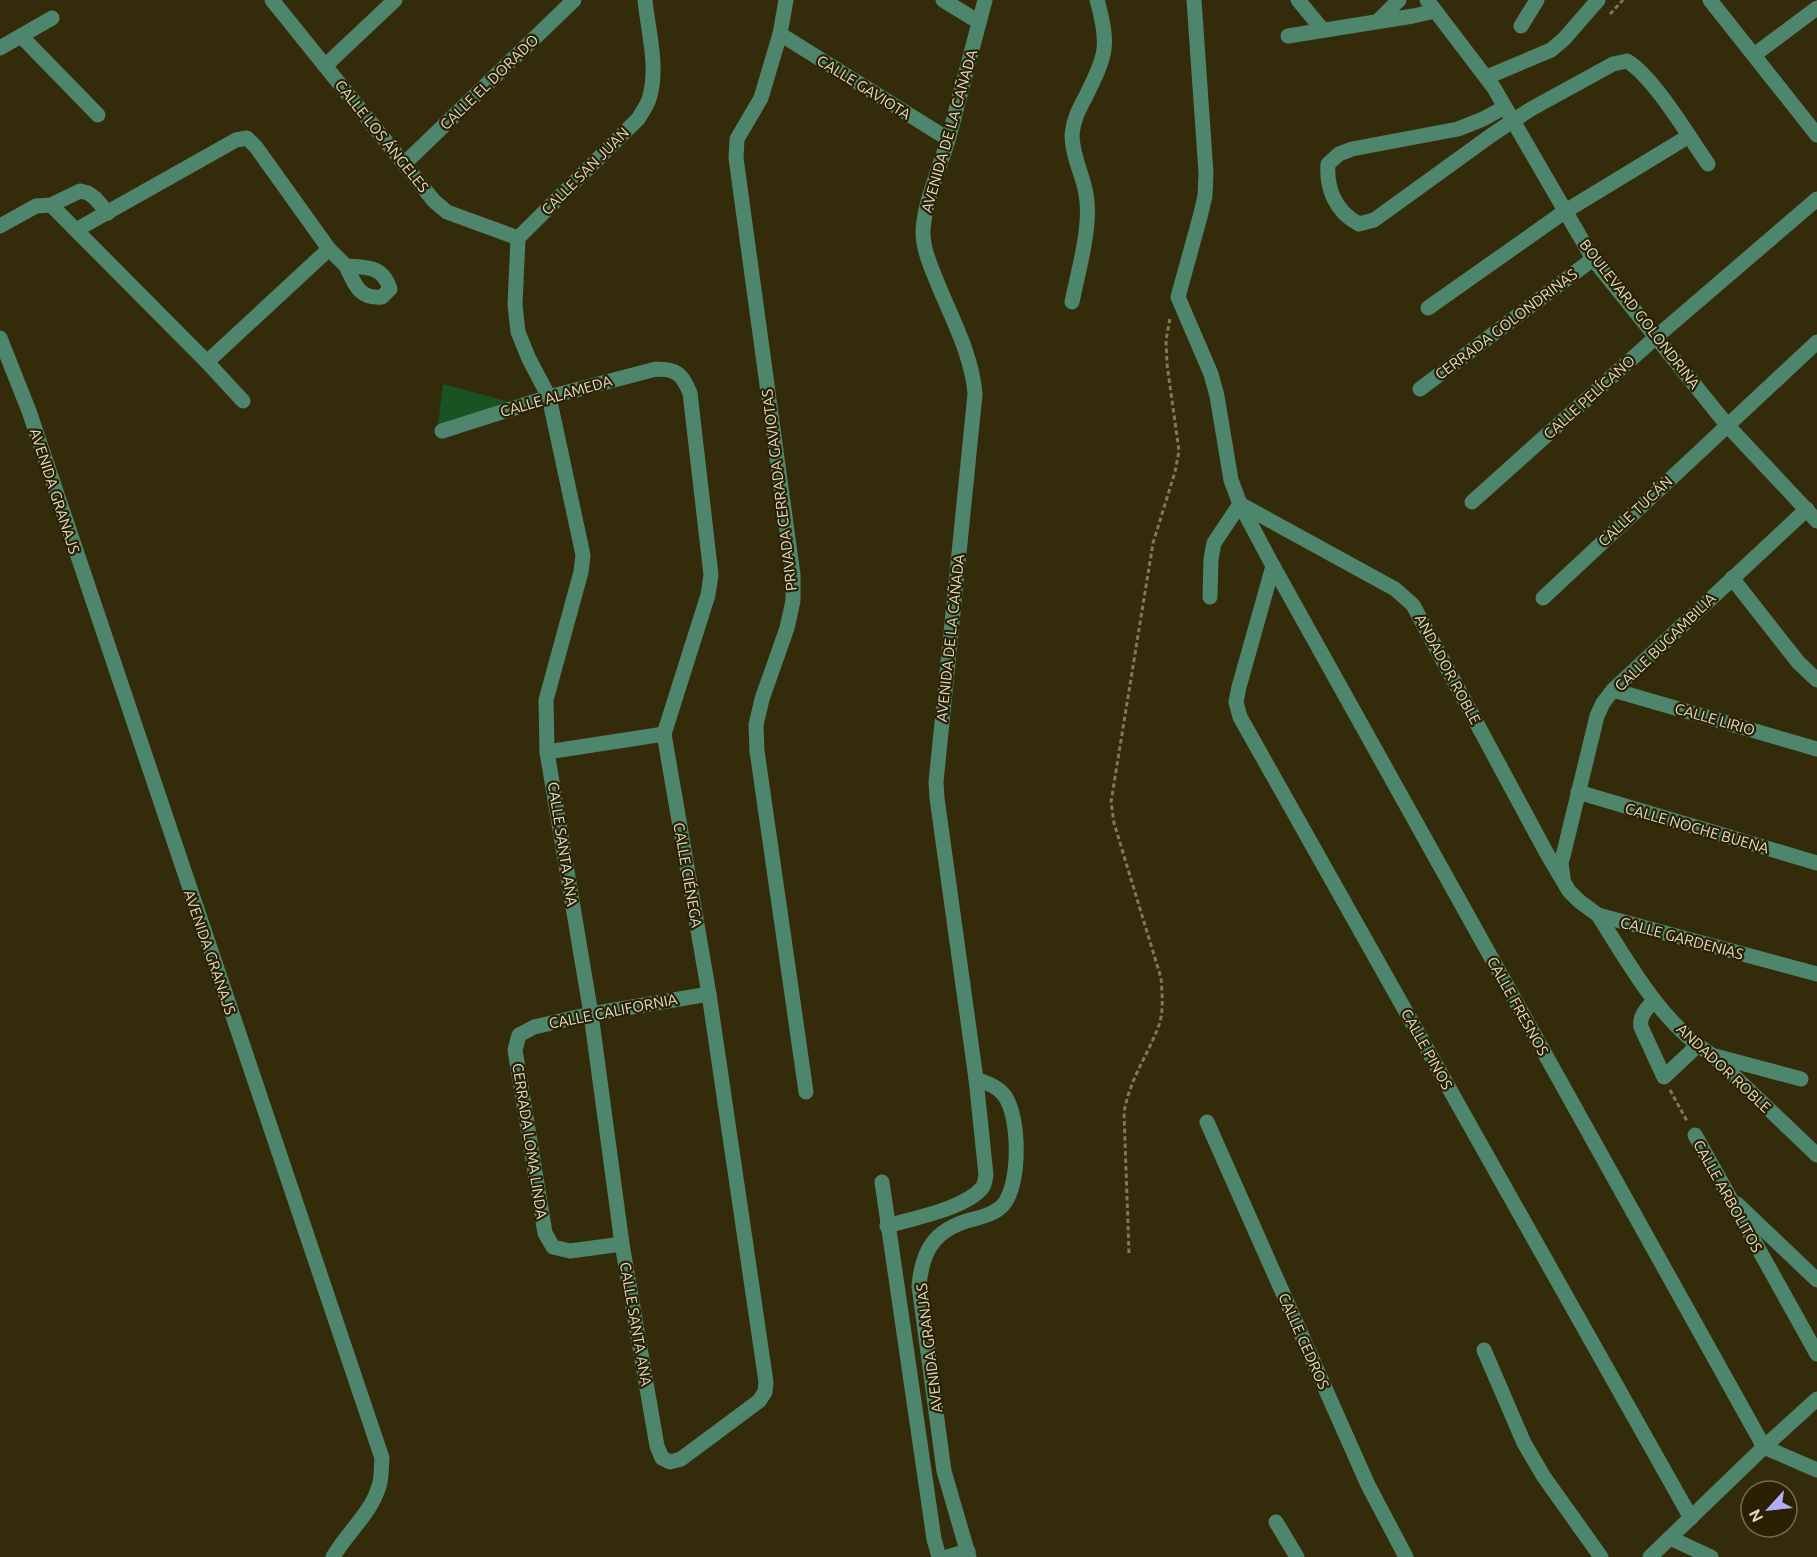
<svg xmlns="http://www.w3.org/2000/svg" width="1817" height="1557" viewBox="0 0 1817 1557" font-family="Ubuntu,sans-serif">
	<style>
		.green { fill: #195324 }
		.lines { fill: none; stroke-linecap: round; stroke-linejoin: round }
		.path { stroke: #7f785e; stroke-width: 3; stroke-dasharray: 4.5 3; stroke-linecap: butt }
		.minor { stroke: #4d866c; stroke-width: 15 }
		.labels { text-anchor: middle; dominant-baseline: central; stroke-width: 4.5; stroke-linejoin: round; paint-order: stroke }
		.street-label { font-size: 15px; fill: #e1dcca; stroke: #2a2102 }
	</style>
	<rect width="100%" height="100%" fill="#342b0b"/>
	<!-- green -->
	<path class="green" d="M443 384 514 403 438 425Z"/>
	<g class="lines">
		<!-- path -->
		<g class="path">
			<path d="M1610 14 1623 0"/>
			<path d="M1670 1090 1687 1121"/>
			<path d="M1129 1253 1124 1113C1129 1080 1148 1055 1159 1025 1164 1010 1162 994 1161 978L1114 823 1111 802 1153 543 1175 472 1179 451 1167 364 1166 340 1170 318"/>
		</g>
		<!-- minor -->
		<g class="minor">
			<path d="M272 0 434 201 447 212 518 238"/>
			<path d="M786 0 780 34 761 98 737 139 736 158 793 575V601L787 628 762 699 756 725 757 751 806 1092"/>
			<path d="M943 0 979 22"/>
			<path d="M1194 0 1206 173 1205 196 1200 217 1178 297 1211 374 1217 396 1231 480 1240 504 1273 566 1764 1447 1817 1470"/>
			<path d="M1298 0 1322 29"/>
			<path d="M1427 0 1494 88 1593 259 1727 425 1817 521"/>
			<path d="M1710 0 1817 135"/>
			<path d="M1378 21 1399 0"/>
			<path d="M1521 26 1537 0"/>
			<path d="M780 34 948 139"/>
			<path d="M21 36 98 115"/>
			<path d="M1288 36 1413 16 1435 11"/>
			<path d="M0 48 52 18"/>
			<path d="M1754 55 1817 8"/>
			<path d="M325 66 395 0"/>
			<path d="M1487 77 1551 50 1564 39 1598 0"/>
			<path d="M1505 107 1483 119 1458 129 1352 149 1339 154 1328 164C1326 189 1336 212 1359 224L1374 220 1493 134 1531 109 1613 64 1627 61C1654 77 1689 137 1708 164"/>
			<path d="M404 164 574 0"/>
			<path d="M51 205 207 362 243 401"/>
			<path d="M0 226 36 206 51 205 80 191 88 193 95 198 108 213"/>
			<path d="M76 230 236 140 247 138 256 147 329 249 346 266C367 267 383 266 390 289L382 297C359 299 355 285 346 266"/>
			<path d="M518 238 638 119C642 112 647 106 649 99 659 68 648 31 645 0"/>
			<path d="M1072 302C1078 272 1090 231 1087 202 1086 179 1072 159 1072 135 1073 120 1079 109 1086 96 1106 55 1110 46 1097 0"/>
			<path d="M1428 308 1564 212 1689 136"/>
			<path d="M0 338 29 411 382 1458C381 1467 382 1478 379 1486 371 1514 347 1532 333 1557"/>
			<path d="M207 362 329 249"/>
			<path d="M1420 389 1593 259"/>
			<path d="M442 431 549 397 656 369C677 369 682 374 690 393L711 575 708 595 664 734 709 994 766 1382 765 1392 759 1401 681 1459 670 1462 662 1458 657 1446 622 1244 591 1014 547 752 546 700 581 572 583 555 549 397 529 359 518 332 515 305 518 238"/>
			<path d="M1472 502 1655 338 1817 199"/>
			<path d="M1273 566 1239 687 1236 702 1240 717 1691 1518"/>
			<path d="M1732 578 1798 662 1817 680"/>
			<path d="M1210 597 1211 559 1214 543 1240 504 1395 589 1413 605 1546 852 1569 891 1579 901 1598 915 1817 974"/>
			<path d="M1543 598 1817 342"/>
			<path d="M1613 690 1817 749"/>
			<path d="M547 752 664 734"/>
			<path d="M1578 792 1817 863"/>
			<path d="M1563 877 1561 863 1564 852 1597 716 1603 703 1613 690 1807 509"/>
			<path d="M1598 915C1630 965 1661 1023 1712 1055L1817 1155"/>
			<path d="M1654 1000C1647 1009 1639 1015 1641 1027L1664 1077 1697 1046"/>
			<path d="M1715 1056 1801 1079"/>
			<path d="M1207 1122 1368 1485 1406 1557"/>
			<path d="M1695 1135 1817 1354"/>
			<path d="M882 1182 934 1539 939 1557"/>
			<path d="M1737 1204 1817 1280"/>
			<path d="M887 1226C913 1218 964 1209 982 1188 985 1184 985 1179 986 1175L976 1079 937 798 936 782 975 394C972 355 952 319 937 282 932 269 926 257 924 243 918 216 941 165 949 137 961 92 973 46 985 0"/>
			<path d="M622 1244 570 1251 553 1247 545 1233 515 1050 519 1035 534 1027 591 1014 709 994"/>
			<path d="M1484 1350 1524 1443 1544 1477 1601 1557"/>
			<path d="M1276 1522 1297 1557"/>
			<path d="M1670 1538 1711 1557"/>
			<path d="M947 1557 968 1551"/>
			<path d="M969 1557 944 1471 919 1286C922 1251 934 1230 970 1220 981 1217 995 1214 1003 1205 1021 1185 1020 1115 1004 1095 997 1086 986 1083 976 1079"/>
			<path d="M1650 1557 1764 1447 1817 1399"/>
		</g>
	</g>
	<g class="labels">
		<!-- street labels -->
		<g class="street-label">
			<text transform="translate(489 82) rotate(-44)">CALLE EL DORADO</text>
			<text transform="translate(864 87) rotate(32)">CALLE GAVIOTA</text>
			<text transform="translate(949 131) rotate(-74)">AVENIDA DE LA CAÑADA</text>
			<text transform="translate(382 136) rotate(51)">CALLE LOS ÁNGELES</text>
			<text transform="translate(585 171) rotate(-45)">CALLE SAN JUAN</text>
			<text transform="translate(1640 314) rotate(52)">BOULEVARD GOLONDRINA</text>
			<text transform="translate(1506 324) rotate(-37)">CERRADA GOLONDRINAS</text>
			<text transform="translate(556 396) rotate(-16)">CALLE ALAMEDA</text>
			<text transform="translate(1589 397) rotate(-42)">CALLE PELÍCANO</text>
			<text transform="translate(779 490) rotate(-97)">PRIVADA CERRADA GAVIOTAS</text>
			<text transform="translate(55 491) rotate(72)">AVENIDA GRANAJS</text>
			<text transform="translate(1635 511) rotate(-43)">CALLE TUCÁN</text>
			<text transform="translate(950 638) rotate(-84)">AVENIDA DE LA CAÑADA</text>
			<text transform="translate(1665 642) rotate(-44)">CALLE BUGAMBILIA</text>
			<text transform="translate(1448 669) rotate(62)">ANDADOR ROBLE</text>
			<text transform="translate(1715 719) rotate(16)">CALLE LIRIO</text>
			<text transform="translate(1697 828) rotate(16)">CALLE NOCHE BUENA</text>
			<text transform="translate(563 844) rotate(81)">CALLE SANTA ANA</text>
			<text transform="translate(688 875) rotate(80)">CALLE CIÉNEGA</text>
			<text transform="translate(1682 938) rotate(15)">CALLE GARDENIAS</text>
			<text transform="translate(210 952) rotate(71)">AVENIDA GRANAJS</text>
			<text transform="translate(1518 1006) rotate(61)">CALLE FRESNOS</text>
			<text transform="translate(613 1011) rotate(-11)">CALLE CALIFORNIA</text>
			<text transform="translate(1427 1049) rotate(61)">CALLE PINOS</text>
			<text transform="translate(1724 1068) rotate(43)">ANDADOR ROBLE</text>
			<text transform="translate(530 1141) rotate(81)">CERRADA LOMA LINDA</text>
			<text transform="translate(1728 1196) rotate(61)">CALLE ARBOLITOS</text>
			<text transform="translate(636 1324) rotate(80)">CALLE SANTA ANA</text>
			<text transform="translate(1304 1341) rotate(66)">CALLE CEDROS</text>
			<text transform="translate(929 1348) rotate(-97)">AVENIDA GRANJAS</text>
		</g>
	</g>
	<!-- north arrow -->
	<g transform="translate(1769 1509) rotate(243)"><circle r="28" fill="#2a2102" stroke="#736c52" stroke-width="1.5"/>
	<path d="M0-4.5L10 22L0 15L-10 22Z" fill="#b0aefa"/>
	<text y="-9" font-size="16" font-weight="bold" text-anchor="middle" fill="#e1dcca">N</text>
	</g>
</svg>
